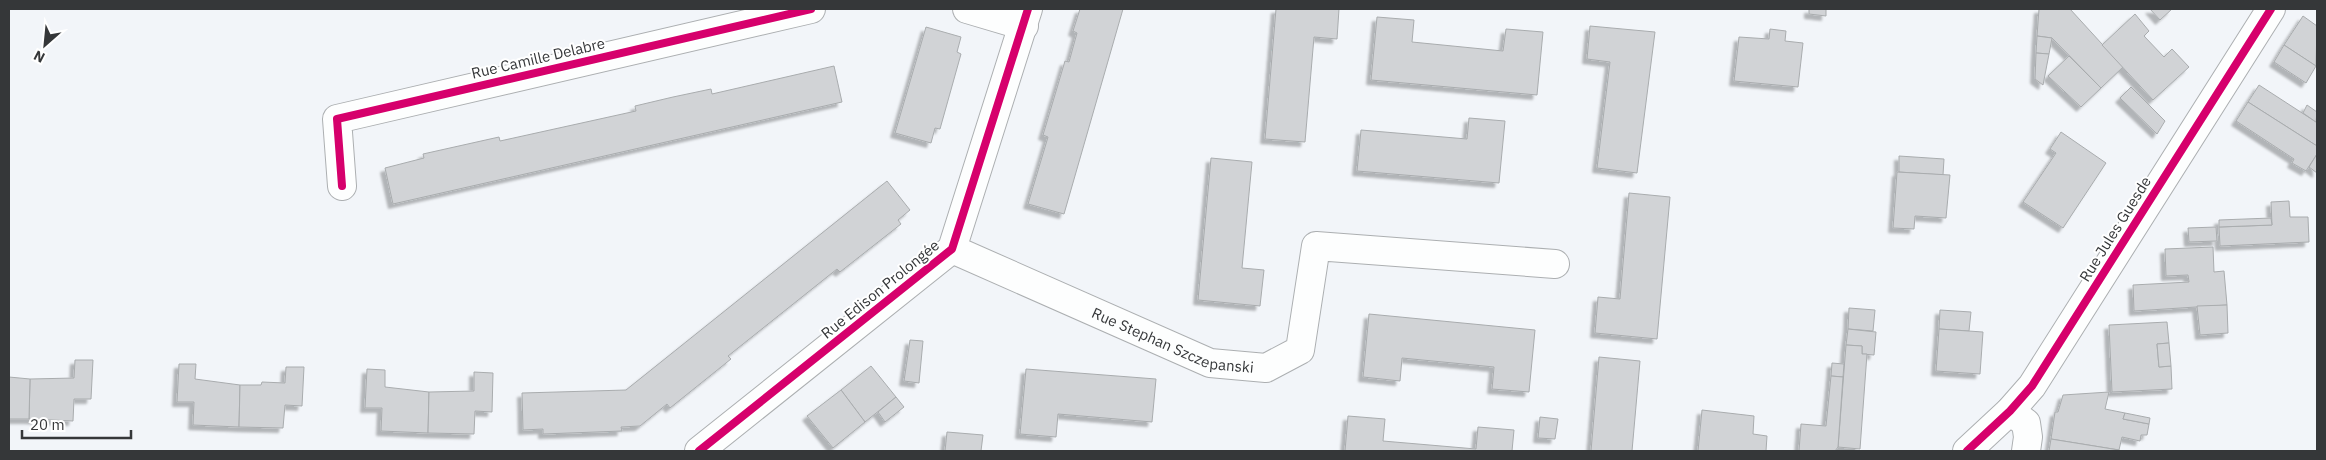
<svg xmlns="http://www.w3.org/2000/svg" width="2326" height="460" viewBox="0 0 2326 460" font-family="'IBM Plex Sans',sans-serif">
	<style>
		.building { fill: #d1d3d6; stroke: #a9acae; filter: url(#shadow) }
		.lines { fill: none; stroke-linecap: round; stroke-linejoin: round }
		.minor-casing { stroke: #acafb1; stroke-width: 30 }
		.minor { stroke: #fdfefe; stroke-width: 28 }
		.cycleway-casing { stroke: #fff; stroke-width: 11 }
		.cycleway { stroke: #d6006c; stroke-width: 8 }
		.labels { text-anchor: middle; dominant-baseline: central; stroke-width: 4; stroke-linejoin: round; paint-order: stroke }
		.street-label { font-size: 15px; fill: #353739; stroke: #fff }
	</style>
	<defs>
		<filter id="shadow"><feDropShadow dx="-4.5" dy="4.5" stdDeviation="1" flood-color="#0004"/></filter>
	</defs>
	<rect width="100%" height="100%" fill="#f2f5f9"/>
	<!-- building -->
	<g class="building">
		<path d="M1080 9H1123L1064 214 1028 204 1048 137 1043 135 1065 61 1069 62 1077 33 1073 31Z"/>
		<path d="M1276 9H1339L1337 39 1314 37 1305 142 1265 139Z"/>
		<path d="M1809 9H1826V16L1809 14Z"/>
		<path d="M2039 9H2070L2123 67 2101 88 2052 38 2037 36Z"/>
		<path d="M2150 9H2172L2160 20Z"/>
		<path d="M2135 14 2149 31 2144 36 2164 57 2172 49 2189 67 2153 100 2102 45Z"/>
		<path d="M2303 16 2317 26 2316 66 2284 45Z"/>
		<path d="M1377 17 1414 20 1412 42 1503 51 1506 29 1543 32 1537 95 1371 80Z"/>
		<path d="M1590 26 1655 32 1637 173 1597 168 1610 62 1587 59Z"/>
		<path d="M926 27 961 37 957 52 961 54 940 129 935 128 931 143 895 133Z"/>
		<path d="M1770 29 1786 31 1785 41 1803 43 1798 87 1734 81 1739 37 1769 39Z"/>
		<path d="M2037 36 2052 38 2049 54 2036 53Z"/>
		<path d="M2284 45 2316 66 2306 83 2274 62Z"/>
		<path d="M2036 53 2049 54 2043 85 2035 79Z"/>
		<path d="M2069 56 2101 88 2081 107 2048 76Z"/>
		<path d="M834 66 842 102 393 204 385 168 424 158 423 154 499 137 500 141 636 111 635 106 673 97 711 89 712 94Z"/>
		<path d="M2259 85 2316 122 2317 120V146L2248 102Z"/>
		<path d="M2131 87 2165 121 2157 134 2120 98Z"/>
		<path d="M2248 102 2317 146V154L2306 171 2292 163 2294 159 2236 121Z"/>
		<path d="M2307 105 2317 112 2316 122 2303 113Z"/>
		<path d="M1469 118 1505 121 1499 183 1357 171 1361 130 1467 139Z"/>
		<path d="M2061 132 2106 163 2063 228 2023 202 2056 153 2050 149Z"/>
		<path d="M2317 154V173L2309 167Z"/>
		<path d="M1899 156 1944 159 1943 175 1899 172Z"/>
		<path d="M1211 158 1252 162 1242 268 1264 270 1260 306 1198 300Z"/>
		<path d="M1897 172 1950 175 1946 218 1915 216 1914 229 1893 228Z"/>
		<path d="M887 181 910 210 898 220 901 224 840 272 837 269 728 356 731 359 670 408 667 404 640 426 621 427 622 431 543 434V429L523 430 522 393 626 390Z"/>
		<path d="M1629 193 1670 197 1657 339 1595 333 1598 297 1620 299Z"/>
		<path d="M2289 201 2290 217H2308L2309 242 2220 246 2219 227 2272 225 2271 202Z"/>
		<path d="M2271 218 2272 225 2219 227V220Z"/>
		<path d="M2216 227 2217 241 2189 242 2188 228Z"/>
		<path d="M2213 247 2214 272 2224 271 2227 305 2134 311 2133 285 2189 282 2188 275 2166 276 2165 249Z"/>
		<path d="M2227 305 2228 333 2200 335 2197 306Z"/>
		<path d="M1849 308 1875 310 1873 331 1848 329Z"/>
		<path d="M1940 310 1971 312 1969 331 1939 329Z"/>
		<path d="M1369 314 1535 330 1529 392 1492 389 1494 367 1402 358 1400 381 1363 377Z"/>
		<path d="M2167 322 2169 343 2157 344 2159 367 2171 366 2172 389 2112 392 2109 325Z"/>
		<path d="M1848 329 1876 332 1874 355 1862 354V346L1846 345Z"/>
		<path d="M1939 329 1983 332 1980 374 1936 371Z"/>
		<path d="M910 340 923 341 919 383 904 381Z"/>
		<path d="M2169 343 2171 366 2159 367 2157 344Z"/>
		<path d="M1846 345 1862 346V354H1867L1860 449 1838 447Z"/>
		<path d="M1599 357 1640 361 1632 451H1591Z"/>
		<path d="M75 360H93L91 399H74L73 421 29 419 30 379 74 378Z"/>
		<path d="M1832 363 1844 364 1843 377 1831 376Z"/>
		<path d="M179 364H196L195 379 240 385 239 427 193 425 194 402H177Z"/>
		<path d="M871 366 896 397 865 422 841 390Z"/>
		<path d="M286 367H304L302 406 285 405 283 428 239 427 240 385H261L262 382 285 383Z"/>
		<path d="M367 369 385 370V387L429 392 428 433 381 431 382 408H365Z"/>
		<path d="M1026 369 1156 379 1152 422 1058 414 1056 437 1020 434Z"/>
		<path d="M474 372 493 373 492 412 475 411 474 434 428 433 429 392 474 391Z"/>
		<path d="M1831 376 1843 377 1838 447 1835 451H1799L1801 424 1826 426Z"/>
		<path d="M9 377 30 379 29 419H9Z"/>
		<path d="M841 390 865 422 833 448 807 416Z"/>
		<path d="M2109 392 2105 409 2125 413 2123 419 2149 424 2147 435H2141L2140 441 2122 437 2119 450 2051 439 2055 412H2058L2063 395Z"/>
		<path d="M896 397 904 407 885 422 878 412Z"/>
		<path d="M1702 410 1754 416 1753 434 1767 436 1766 451H1698Z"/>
		<path d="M2125 413 2150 418 2149 424 2123 419Z"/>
		<path d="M1348 416 1385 419 1383 441 1476 449 1478 427 1514 430 1512 451H1345Z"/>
		<path d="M1540 417 1558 419 1555 439 1538 438Z"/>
		<path d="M947 432 983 435 981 451H945Z"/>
		<path d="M2051 439 2119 450V451H2049Z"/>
	</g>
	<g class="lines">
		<!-- minor casing -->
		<g class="minor-casing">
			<g id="minor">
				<path d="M967 9 1024 26"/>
				<path d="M342 186 337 119 811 9"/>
				<path id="s1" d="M952 249 1210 363 1266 368 1300 350 1316 246 1555 264"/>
				<path d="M2010 411 2026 423 2028 437 2026 451"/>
				<path d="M699 451 952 249 1028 9"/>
				<path d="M1967 451 2010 411 2032 386 2271 9"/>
			</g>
		</g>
		<!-- minor -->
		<use href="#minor" class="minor"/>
		<!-- cycleway casing -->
		<g class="cycleway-casing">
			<g id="cycleway">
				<path d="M342 186 337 119 811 9"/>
				<path d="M699 451 952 249 1028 9"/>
				<path d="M1967 451 2010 411 2032 386 2271 9"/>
			</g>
		</g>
		<!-- cycleway -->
		<use href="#cycleway" class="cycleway"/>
	</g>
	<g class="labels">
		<!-- street labels -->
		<g class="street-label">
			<text transform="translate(538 58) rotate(-13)">Rue Camille Delabre</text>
			<text transform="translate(2115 229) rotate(-58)">Rue Jules Guesde</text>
			<text transform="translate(880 289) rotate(-39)">Rue Edison Prolongée</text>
			<text stroke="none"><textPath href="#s1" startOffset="240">Rue Stephan Szczepanski</textPath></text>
		</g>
	</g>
	<!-- border -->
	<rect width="2326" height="460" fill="none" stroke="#353739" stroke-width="20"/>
	<!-- north arrow -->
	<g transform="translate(45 45) rotate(207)" stroke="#ffffff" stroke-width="4" paint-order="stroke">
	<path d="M0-4L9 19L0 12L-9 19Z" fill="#353739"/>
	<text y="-8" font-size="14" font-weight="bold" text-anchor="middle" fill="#353739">N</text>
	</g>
	<!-- scale -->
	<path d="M22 430v8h109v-8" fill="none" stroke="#353739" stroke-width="2.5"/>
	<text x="30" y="430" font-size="15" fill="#353739" stroke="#ffffff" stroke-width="4" paint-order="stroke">20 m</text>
</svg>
